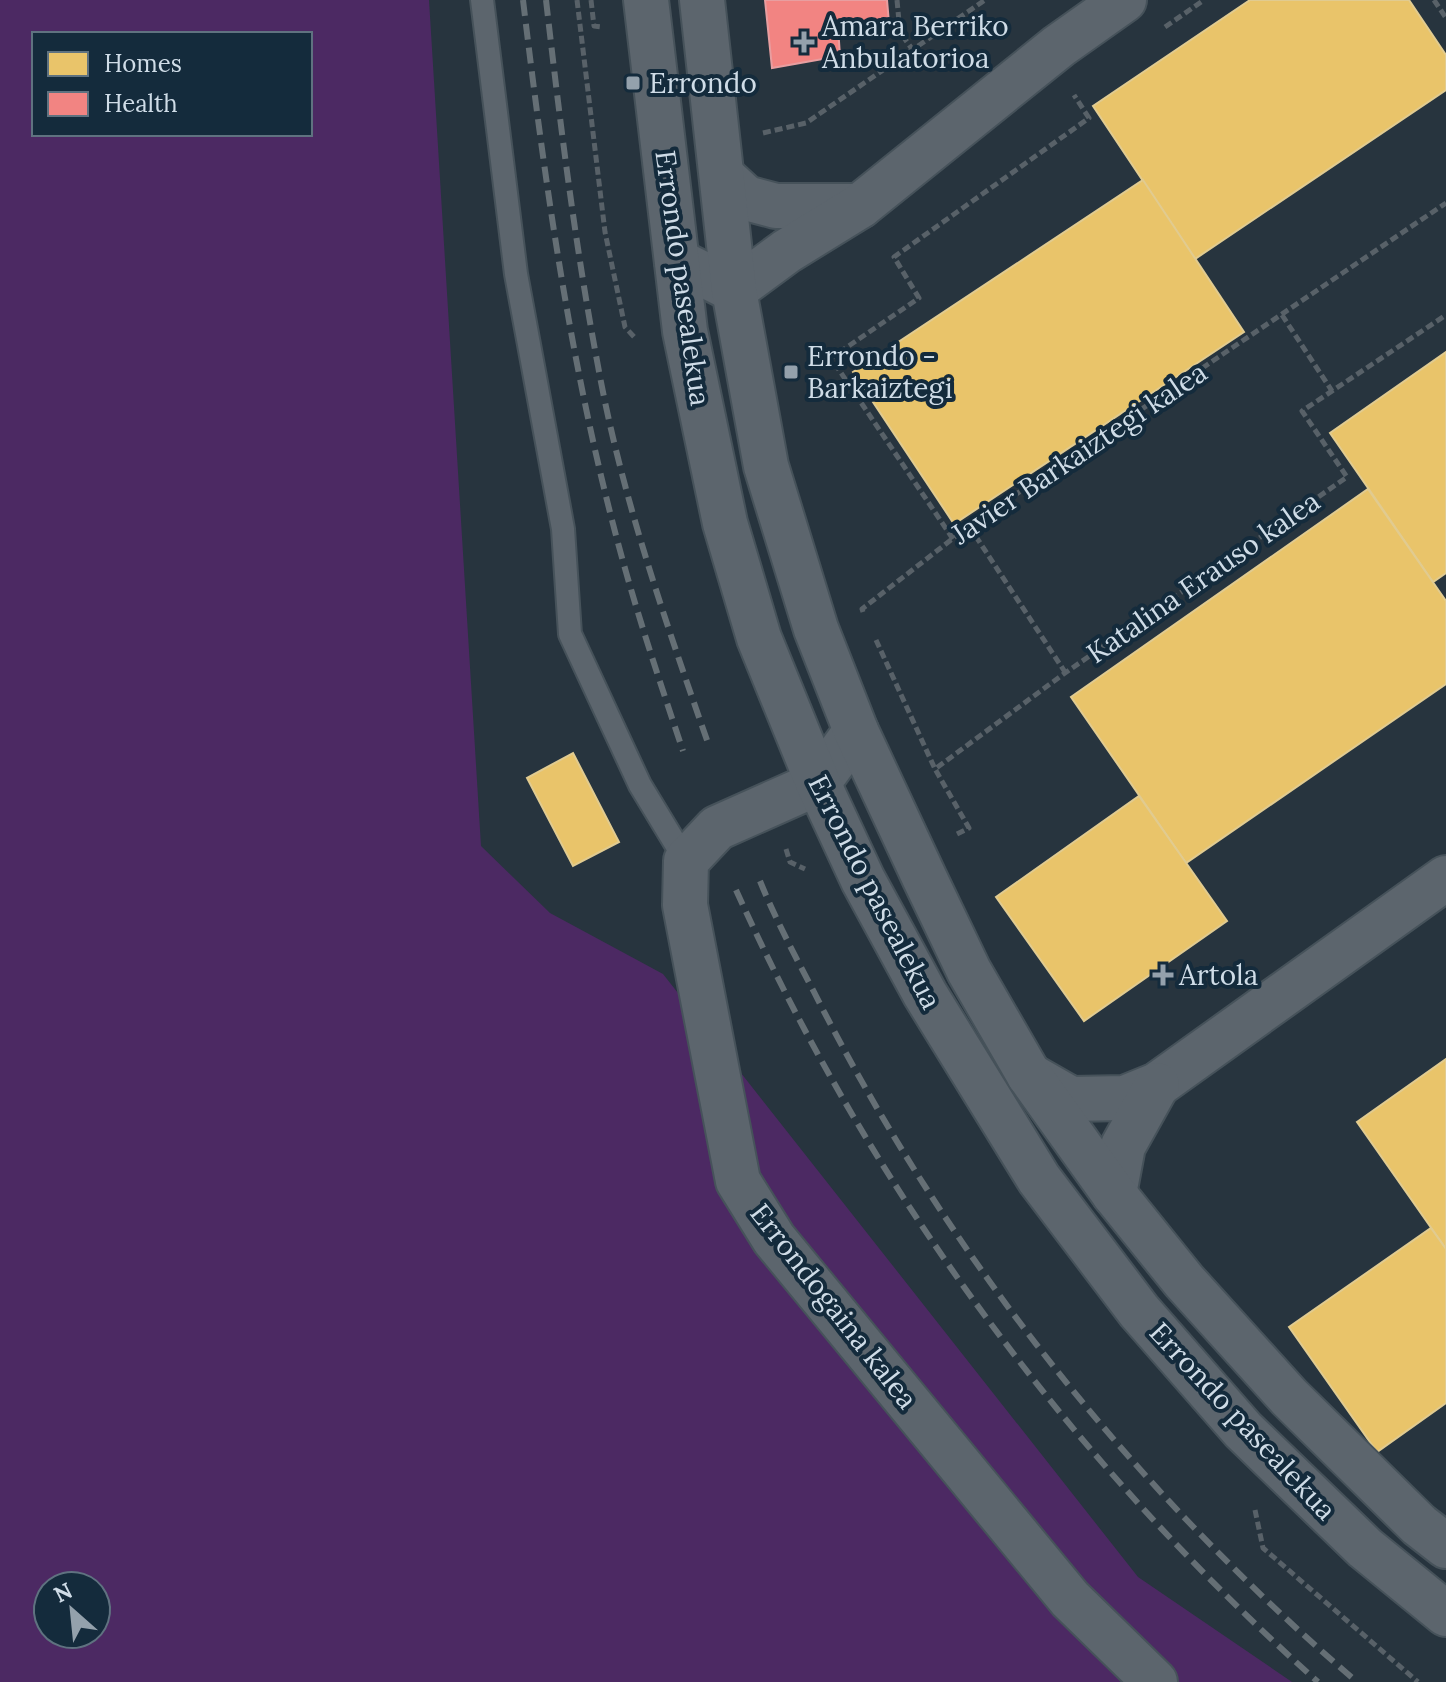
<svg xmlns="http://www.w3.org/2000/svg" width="1446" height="1682" viewBox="0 0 1446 1682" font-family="Lora,serif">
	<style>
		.green { fill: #4c2963; fill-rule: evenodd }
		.homes { fill: #e9c46a; stroke: #e1cb90; stroke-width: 2 }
		.health { fill: #f28482; stroke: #e89ea0; stroke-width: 2 }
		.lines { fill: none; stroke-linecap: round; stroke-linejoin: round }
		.lane-casing { stroke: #46525a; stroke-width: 26 }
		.street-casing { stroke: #46525a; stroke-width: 48 }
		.secondary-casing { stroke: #46525a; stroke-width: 48 }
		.path { stroke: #586168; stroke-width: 5; stroke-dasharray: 8 4; stroke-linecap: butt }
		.lane { stroke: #5c656d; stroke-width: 22 }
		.street { stroke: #5c656d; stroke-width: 44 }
		.secondary { stroke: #5c656d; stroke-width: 44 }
		.rail { stroke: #656f75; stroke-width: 6; stroke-dasharray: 16 8; stroke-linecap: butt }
		.poi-dot { fill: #94a1ac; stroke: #142b3c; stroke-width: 3 }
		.labels { text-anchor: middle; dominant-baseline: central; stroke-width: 8; stroke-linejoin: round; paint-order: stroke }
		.poi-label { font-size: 28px; fill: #cfdce7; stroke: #142b3c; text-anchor: start }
		.street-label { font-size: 28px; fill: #cfdce7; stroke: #142b3c }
	</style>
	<rect width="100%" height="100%" fill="#27343e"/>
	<!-- green -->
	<path class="green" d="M0 0H429L481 846 550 913 663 974 1138 1577 1292 1682H0ZM34 34H310V134H34ZM48 1586H96V1634H48Z"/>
	<!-- homes -->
	<g class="homes">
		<path d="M1250 0H1409L1446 55V90L1195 259 1093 106Z"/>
		<path d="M1143 180 1244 332 954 524 853 372Z"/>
		<path d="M1446 352V573L1433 582 1330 433Z"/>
		<path d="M1368 489 1446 601V684L1186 863 1071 697Z"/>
		<path d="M573 753 619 842 573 866 527 778Z"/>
		<path d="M1139 796 1227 921 1084 1021 996 897Z"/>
		<path d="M1446 1059V1249L1357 1122Z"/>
		<path d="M1431 1228 1446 1249V1403L1377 1452 1289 1327Z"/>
	</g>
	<!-- health -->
	<path class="health" d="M765 0H887L889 23 838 27 840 56 772 68Z"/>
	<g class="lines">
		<!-- lane casing -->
		<g class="lane-casing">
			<path id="lane" d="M482 0 516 274 563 529 570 634 640 785 686 861"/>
		</g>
		<!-- street casing -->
		<g class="street-casing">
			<g id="street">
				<path d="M722 176 746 198 776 206H860"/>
				<path d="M677 261 734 290 787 251 860 206 1059 46 1124 0"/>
				<path d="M856 731 818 783 717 828 686 861 685 905 738 1181 774 1239 1070 1599 1155 1682"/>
				<path d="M1029 1075 1071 1099 1125 1098 1157 1085 1446 878"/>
				<path d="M1114 1194 1123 1146 1157 1085"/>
			</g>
		</g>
		<!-- secondary casing -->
		<g class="secondary-casing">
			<g id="secondary">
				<path d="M646 0 685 331 725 523 759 638 818 783 863 880 925 994 1039 1179 1139 1311 1243 1430 1365 1548 1446 1614"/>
				<path d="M702 0 734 290 766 466 816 629 856 731 925 879 969 971 1029 1075 1114 1194 1184 1281 1289 1397 1419 1525 1446 1546"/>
			</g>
		</g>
		<!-- path -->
		<g class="path">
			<path d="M577 0 605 232 625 327 636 339"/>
			<path d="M591 0 594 26 603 27"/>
			<path d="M897 0 900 32 912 49"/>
			<path d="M1434 0 1446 18"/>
			<path d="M1165 27 1204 0"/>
			<path d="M763 133 806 123 985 0"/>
			<path d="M1282 315 1332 391"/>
			<path d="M969 526 1065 672"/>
			<path d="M953 539 831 358 919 298 894 257 1089 118 1074 95"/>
			<path d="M863 612 862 609 969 526 1446 203"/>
			<path d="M876 640 935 769"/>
			<path d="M957 834 969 828 935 769 1065 673 1347 477 1302 411 1446 315"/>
			<path d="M786 849 790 862 805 869"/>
			<path d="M1255 1510 1263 1548 1418 1682"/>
		</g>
		<!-- lane -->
		<use href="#lane" class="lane"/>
		<!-- street -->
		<use href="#street" class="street"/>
		<!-- secondary -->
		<use href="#secondary" class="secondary"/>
		<!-- rail -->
		<g class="rail">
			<path d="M523 0C546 192 573 385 626 572 643 632 663 691 683 751"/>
			<path d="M546 0C560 122 575 245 598 366 621 494 665 620 708 743"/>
			<path d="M760 881C775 918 794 954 813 990 945 1253 1134 1491 1357 1682"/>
			<path d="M736 890C872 1192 1071 1461 1318 1682"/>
		</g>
	</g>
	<!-- markers -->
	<g class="poi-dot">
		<path d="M800 30h8v8h8v8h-8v8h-8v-8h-8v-8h8z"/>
		<rect x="625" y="75" width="16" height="16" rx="4"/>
		<rect x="783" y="364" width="16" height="16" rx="4"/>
		<path d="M1159 963h8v8h8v8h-8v8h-8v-8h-8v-8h8z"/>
	</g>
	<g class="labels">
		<!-- poi labels -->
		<g class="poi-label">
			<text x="822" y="26">Amara Berriko<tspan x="822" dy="32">Anbulatorioa</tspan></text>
			<text x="649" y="83">Errondo</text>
			<text x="807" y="356">Errondo -<tspan x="807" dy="32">Barkaiztegi</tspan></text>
			<text x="1179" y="975">Artola</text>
		</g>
		<!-- street labels -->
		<g class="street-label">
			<text transform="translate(683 278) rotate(82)">Errondo pasealekua</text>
			<text transform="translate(1079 453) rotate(-34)">Javier Barkaiztegi kalea</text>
			<text transform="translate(1203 577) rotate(-35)">Katalina Erauso kalea</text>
			<text transform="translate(875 892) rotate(63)">Errondo pasealekua</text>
			<text transform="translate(834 1306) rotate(52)">Errondogaina kalea</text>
			<text transform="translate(1243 1421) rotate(47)">Errondo pasealekua</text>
		</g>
	</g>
	<!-- legend -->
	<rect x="32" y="32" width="280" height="104" fill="#142b3c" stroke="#5f7280" stroke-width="2"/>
	<rect x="48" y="52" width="40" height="24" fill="#e9c46a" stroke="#5f7280" stroke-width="2"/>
	<text x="104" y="72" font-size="24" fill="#cfdce7">Homes</text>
	<rect x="48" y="92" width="40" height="24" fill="#f28482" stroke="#5f7280" stroke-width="2"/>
	<text x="104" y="112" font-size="24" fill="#cfdce7">Health</text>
	<!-- north arrow -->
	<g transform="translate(72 1610) rotate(333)"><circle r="38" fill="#142b3c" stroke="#5f7280" stroke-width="2"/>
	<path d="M0-6L14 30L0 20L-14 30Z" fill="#94a1ac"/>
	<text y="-12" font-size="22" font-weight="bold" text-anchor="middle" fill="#cfdce7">N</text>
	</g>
</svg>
